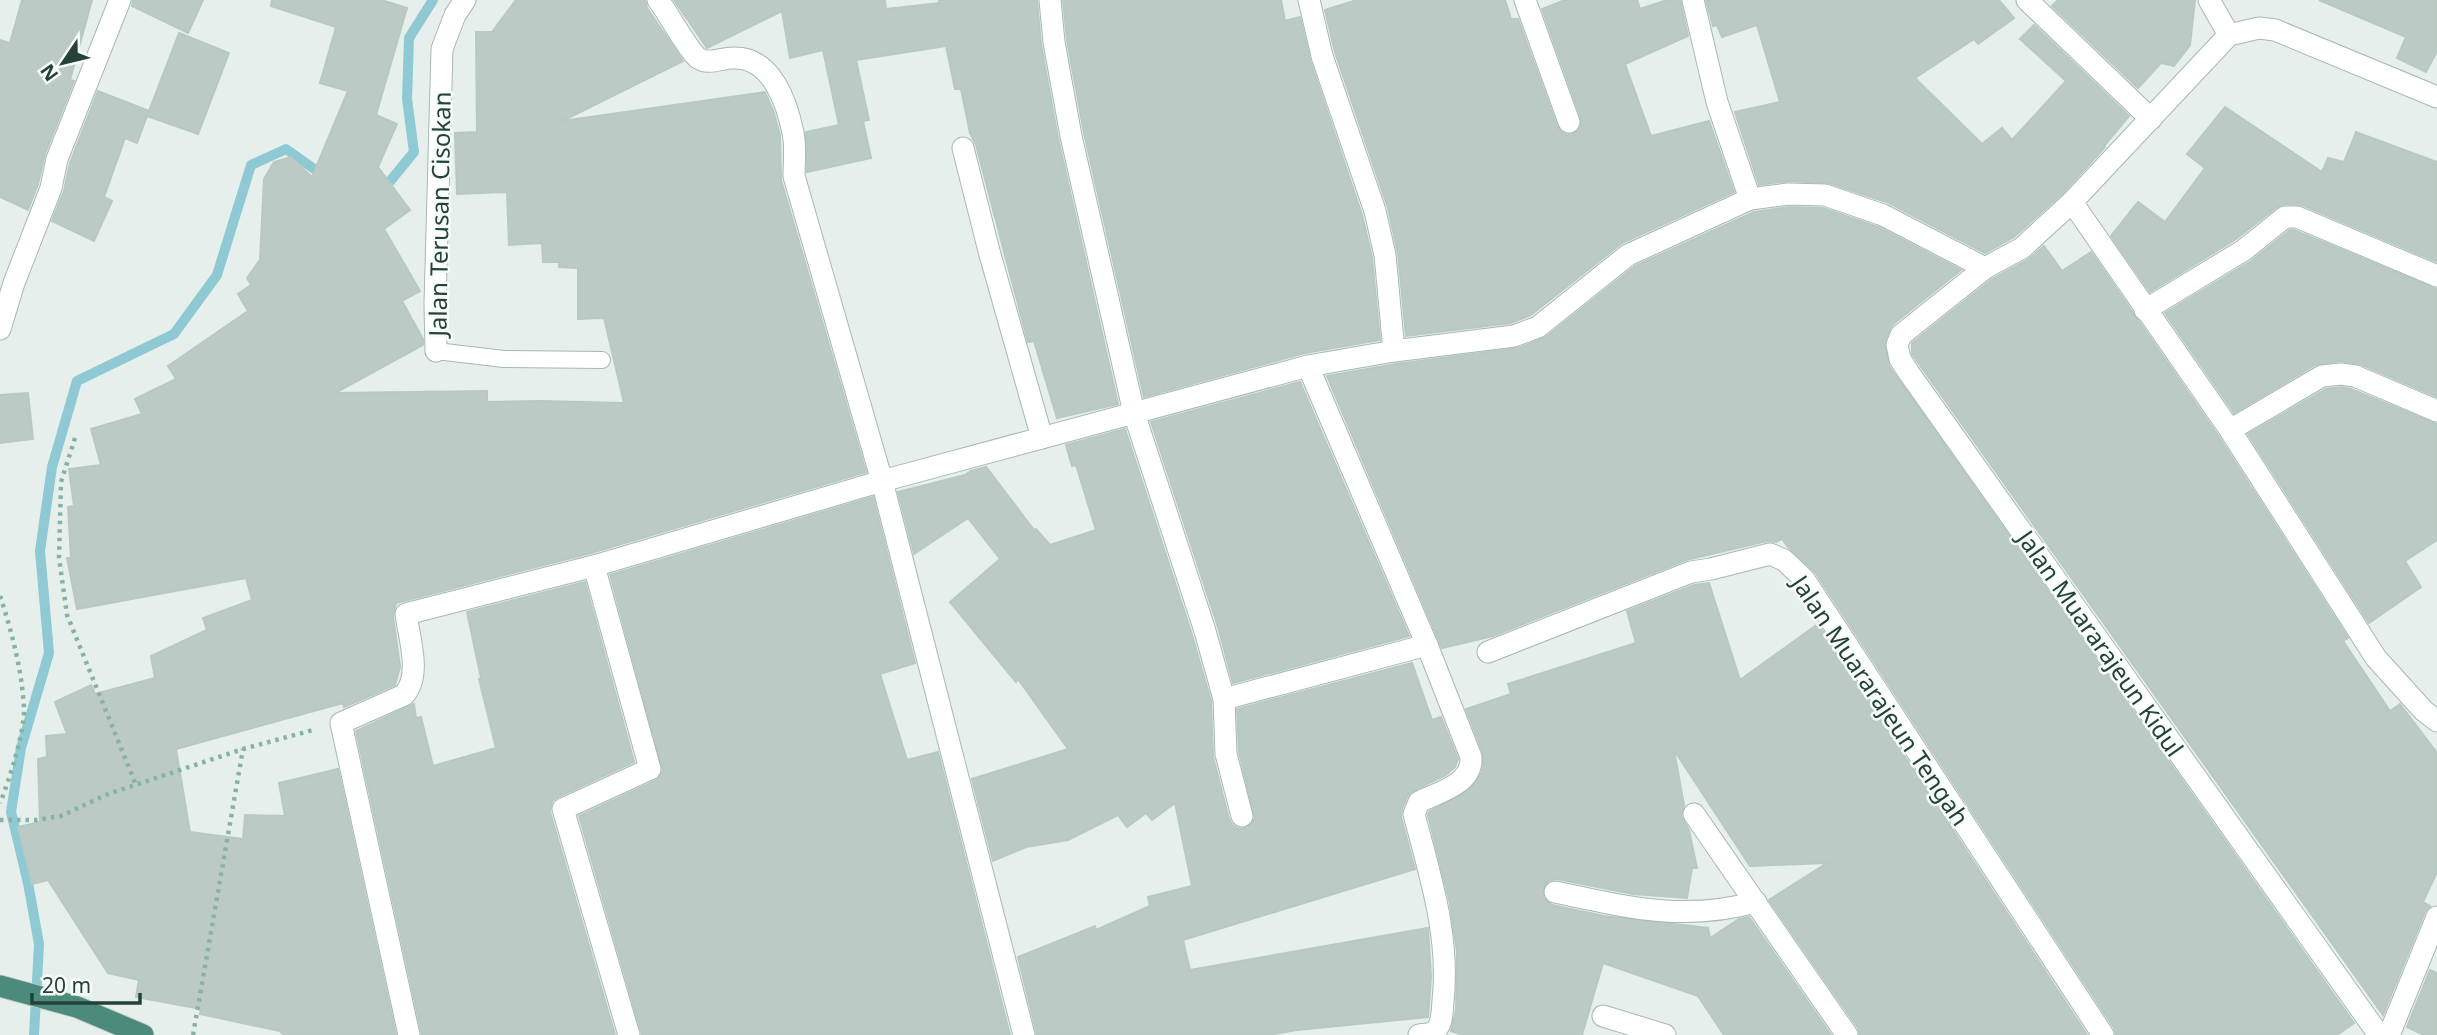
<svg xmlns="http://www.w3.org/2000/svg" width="2437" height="1035" viewBox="0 0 2437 1035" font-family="'Noto Sans',sans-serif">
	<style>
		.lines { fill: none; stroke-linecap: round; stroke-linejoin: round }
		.stream { stroke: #8ec9d4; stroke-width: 10 }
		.building { fill: #bbcac4; stroke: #b8c9c2; stroke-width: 2 }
		.service-casing { stroke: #a8b8b2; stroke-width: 18 }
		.minor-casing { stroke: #a8b8b2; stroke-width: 23 }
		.trunk-casing { stroke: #c2cac8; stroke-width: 23 }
		.path { stroke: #86b3a5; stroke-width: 4.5; stroke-dasharray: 3.5 5; stroke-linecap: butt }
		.service { stroke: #fff; stroke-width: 16 }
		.minor { stroke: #fff; stroke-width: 21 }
		.trunk { stroke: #4c8a7c; stroke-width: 21 }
		.labels { text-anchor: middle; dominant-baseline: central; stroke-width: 5; stroke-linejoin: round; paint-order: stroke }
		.street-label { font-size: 24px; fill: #24423a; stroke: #f7fbf9 }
	</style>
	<rect width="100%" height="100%" fill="#e6efeb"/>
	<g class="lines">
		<!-- stream -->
		<g class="stream">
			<path d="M377 184 387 185 414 152 407 99 409 38 433 0"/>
			<path d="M34 1035 39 944 28 883 11 812 21 748 49 653 40 551 52 467 77 381 174 334 217 275 251 165 286 149 327 178"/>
		</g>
	</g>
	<!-- building -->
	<g class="building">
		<path d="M22 0H92L70 80 74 81 45 154 38 184 28 210 0 197V40L10 43Z"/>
		<path d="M133 0H203L188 33 132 6Z"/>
		<path d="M272 0H381L407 8 376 115 397 124 378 167 410 210 384 229 420 291 402 301 423 339V345L335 393 487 391V402L542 401 624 403 604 318 578 319V268L559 267V262H543L542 243 509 245 507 192 457 194 455 133 477 132 476 32H492L516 0H645L647 8 683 61 562 121 765 92 774 113 780 136 781 180 866 472 591 553 396 603 393 616 400 667 395 685 344 707 343 703 176 749 190 832 243 839 245 815 285 816 279 783 338 769 396 1035H284L280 1031 200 1014 201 1009 136 997 139 980 108 973 48 880 32 884 18 827 40 822 38 759 47 757 46 736 67 734 55 702 91 685 95 694 155 678 151 656 207 630 203 618 252 600 246 578 77 609 67 558H71L68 507 74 506 69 469 101 465 91 429 142 414 135 399 176 379 168 366 248 311 238 294 251 285 247 278 260 260 264 179 274 162 291 157 312 177 348 91 320 83 336 27 271 6Z"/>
		<path d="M674 0H885L886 9 940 3 939 0H1037L1041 44 1058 138 1118 404 1057 418 1034 341 1028 342 976 145 970 133 961 89H955L946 46 856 60 869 120 863 121 871 158 807 172 806 132 839 125 823 50 790 58 782 11 707 48Z"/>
		<path d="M1063 0H1281L1285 21 1300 17 1310 60 1362 215 1372 257 1380 340 1305 353 1144 397 1084 133 1067 40Z"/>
		<path d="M1357 0H1505L1511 19H1518L1557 126 1561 132 1567 135 1579 131 1581 118 1542 9 1565 0H1637L1640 9 1667 0H1680L1688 36 1625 64 1651 136 1709 121 1734 192 1622 243 1531 315 1511 323 1406 336 1398 254 1388 208 1335 52 1325 10Z"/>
		<path d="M1706 0H1999L2014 18 1978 44 1974 39 1915 78 1982 144 2002 128 2012 140 2066 81 2020 39 2034 25 2129 116 2104 146 2105 147 2063 193 2014 237 1985 253 1889 203 1829 183 1788 181 1759 185 1735 112 1780 102 1757 25 1722 37 1717 25 1713 26Z"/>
		<path d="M2058 0H2195L2190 45 2174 66 2161 63 2138 88 2052 6Z"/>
		<path d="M2319 0H2437V51L2426 72 2397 58 2406 37Z"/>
		<path d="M179 33 229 53 198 134 147 116 137 143 125 138 104 197 112 201 94 241 52 221 64 191 70 163 98 91 149 111Z"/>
		<path d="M2225 107 2322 172 2328 158 2344 162 2356 132 2437 162V262L2302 205 2285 204 2277 207 2236 239 2150 292 2111 236 2138 202 2165 222 2205 168 2187 154Z"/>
		<path d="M1789 207 1823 208 1878 227 1961 270 1892 325 1885 341 1889 366 2354 1023 2337 1035H2116L2114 1028 1815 572 1788 547 1782 539 1776 542 1767 541 1686 560 1493 636 1442 648 1327 376 1396 364 1519 348 1546 337 1635 266 1754 212Z"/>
		<path d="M2290 230H2294L2437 289V397L2360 364 2340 361 2315 365 2234 413 2165 313 2251 261Z"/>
		<path d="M2044 246 2062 271 2091 252 2219 437 2348 638 2343 641 2390 711 2400 704 2437 753V872L2423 902 2430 906 2425 912 2383 1015 1912 354V343L1992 279 2029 259Z"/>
		<path d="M1300 382 1409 636 1233 683 1218 627 1151 422Z"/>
		<path d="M2341 387 2351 389 2437 424V540L2405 561 2421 587 2369 623 2248 434 2326 389Z"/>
		<path d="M28 393 33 439 0 443V395Z"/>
		<path d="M1125 429 1192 635 1211 701 1213 757 1229 819 1233 826 1239 829 1246 828 1255 819 1239 752 1237 709 1412 663 1432 720 1441 717 1458 759 1455 767 1446 775 1413 791 1407 797 1402 809 1401 817 1415 869 1183 940 1190 970 1428 928 1431 977 1428 1017 1297 1030 1268 1035H1037L1018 957 1095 926 1096 930 1150 906 1148 897 1192 886 1175 803 1152 820 1146 813 1127 827 1118 815 1068 840 1026 847 993 861 972 779 1068 749 1018 679 1016 682 950 602 1000 559 968 518 914 554 898 492 965 475 971 471 986 467 1034 530 1036 529 1050 545 1096 530 1076 465 1072 466 1066 445Z"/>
		<path d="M873 497 915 663 880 674 907 760 938 752 1010 1035H642L579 816 655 781 663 771 610 575Z"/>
		<path d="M585 582 634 762 558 797 552 801 550 812 615 1035H422L356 731 414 704 416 718 421 717 433 766 496 748 479 679 481 678 467 612Z"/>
		<path d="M1709 583 1740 680 1818 624 2087 1035H1860L1858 1028 1769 900 1827 863 1750 866 1674 750 1684 805 1681 816 1689 830 1697 868H1692L1687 898 1633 894 1557 879 1550 880 1545 884 1543 897 1552 905 1604 916 1708 928 1710 938 1739 919 1749 917 1831 1035H1724L1698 996 1603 963 1582 1035H1463L1451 1031 1456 1010 1457 952 1450 904 1428 815 1429 812 1468 791 1482 772 1483 753 1466 709 1511 694 1508 684 1636 643 1627 611 1694 585Z"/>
		<path d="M2430 970 2437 973V1035H2424L2407 1027Z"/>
	</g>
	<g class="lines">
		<!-- service casing -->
		<g class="service-casing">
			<path id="service" d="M436 351 504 359 602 360"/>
		</g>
		<!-- minor casing -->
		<g class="minor-casing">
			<g id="minor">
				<path d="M658 0C669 14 687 49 698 58 709 66 723 57 735 58 772 58 787 103 793 133 796 146 794 162 794 176L882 481 1024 1035"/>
				<path d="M1050 0 1054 42 1071 136 1134 413 1205 631 1224 699 1226 754 1242 816"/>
				<path d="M1309 0 1322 56 1375 211 1385 255 1394 351"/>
				<path d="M1525 0 1569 122"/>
				<path d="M1693 0 1717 102 1750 199"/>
				<path d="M2027 0 2151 119"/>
				<path d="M2209 0 2229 35"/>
				<path d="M963 148 989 251 1042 438"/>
				<path d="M2072 202 2230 430 2376 658 2424 711 2437 721"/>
				<path d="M2145 310 2244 250 2285 217H2297L2437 276"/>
				<path d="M0 329 14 283 51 188 57 159 120 0"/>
				<path d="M436 351 435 304 442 49 455 15 465 0"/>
				<path d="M1308 366 1427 645 1471 757C1473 784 1439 792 1419 802L1414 814C1430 876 1450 936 1443 1001 1442 1011 1443 1024 1435 1031 1430 1035 1424 1034 1419 1035"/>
				<path d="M2230 430 2322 376 2341 374 2355 376 2437 411"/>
				<path d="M594 566 650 769 563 809 629 1035"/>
				<path d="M1488 652 1691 572 1711 569 1770 554 1784 560 1804 579 2103 1035"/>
				<path d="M1224 699 1427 645"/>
				<path d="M1694 814 1847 1035"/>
				<path d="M1555 892C1626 907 1684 922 1756 902"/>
				<path d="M1603 1016 1665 1035"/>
				<path d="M409 1035 341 723 404 695C422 675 409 638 406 614L594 566 882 481 1308 366 1394 351 1514 336 1538 327 1628 255 1750 199 1788 194 1825 195 1883 215 1985 268"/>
				<path d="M2379 1035 1909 373 1900 359 1897 345 1901 335 1985 268 2022 248 2072 202 2229 35 2259 28 2275 30 2437 97"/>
				<path d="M2389 1035 2437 917"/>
			</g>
		</g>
		<!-- trunk casing -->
		<g class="trunk-casing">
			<path id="trunk" d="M0 986 77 1007 143 1035"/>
		</g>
		<!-- path -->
		<g class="path">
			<path d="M75 438 61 482 59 558 67 615 136 785"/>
			<path d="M0 596C12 632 22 671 24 708 25 731 9 781 0 803"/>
			<path d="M0 820H36L61 816 108 794 243 749 313 730"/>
			<path d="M193 1035 243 749"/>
		</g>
		<!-- service -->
		<use href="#service" class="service"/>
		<!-- minor -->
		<use href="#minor" class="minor"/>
		<!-- trunk -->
		<use href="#trunk" class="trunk"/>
	</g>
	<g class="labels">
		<!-- street labels -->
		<g class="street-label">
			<text transform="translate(439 214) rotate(-89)">Jalan Terusan Cisokan</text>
			<text transform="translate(2101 643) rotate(55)">Jalan Muararajeun Kidul</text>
			<text transform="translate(1881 700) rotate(56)">Jalan Muararajeun Tengah</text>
		</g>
	</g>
	<!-- north arrow -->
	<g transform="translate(63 63) rotate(235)" stroke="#f7fbf9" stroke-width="5" paint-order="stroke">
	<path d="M0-5L12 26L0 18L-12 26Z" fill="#24423a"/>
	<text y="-10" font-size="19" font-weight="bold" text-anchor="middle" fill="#24423a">N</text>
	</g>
	<!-- scale -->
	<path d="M32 993v10h108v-10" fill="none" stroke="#24423a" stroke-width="3.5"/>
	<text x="42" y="993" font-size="21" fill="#24423a" stroke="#f7fbf9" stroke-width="5" paint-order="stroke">20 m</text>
</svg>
